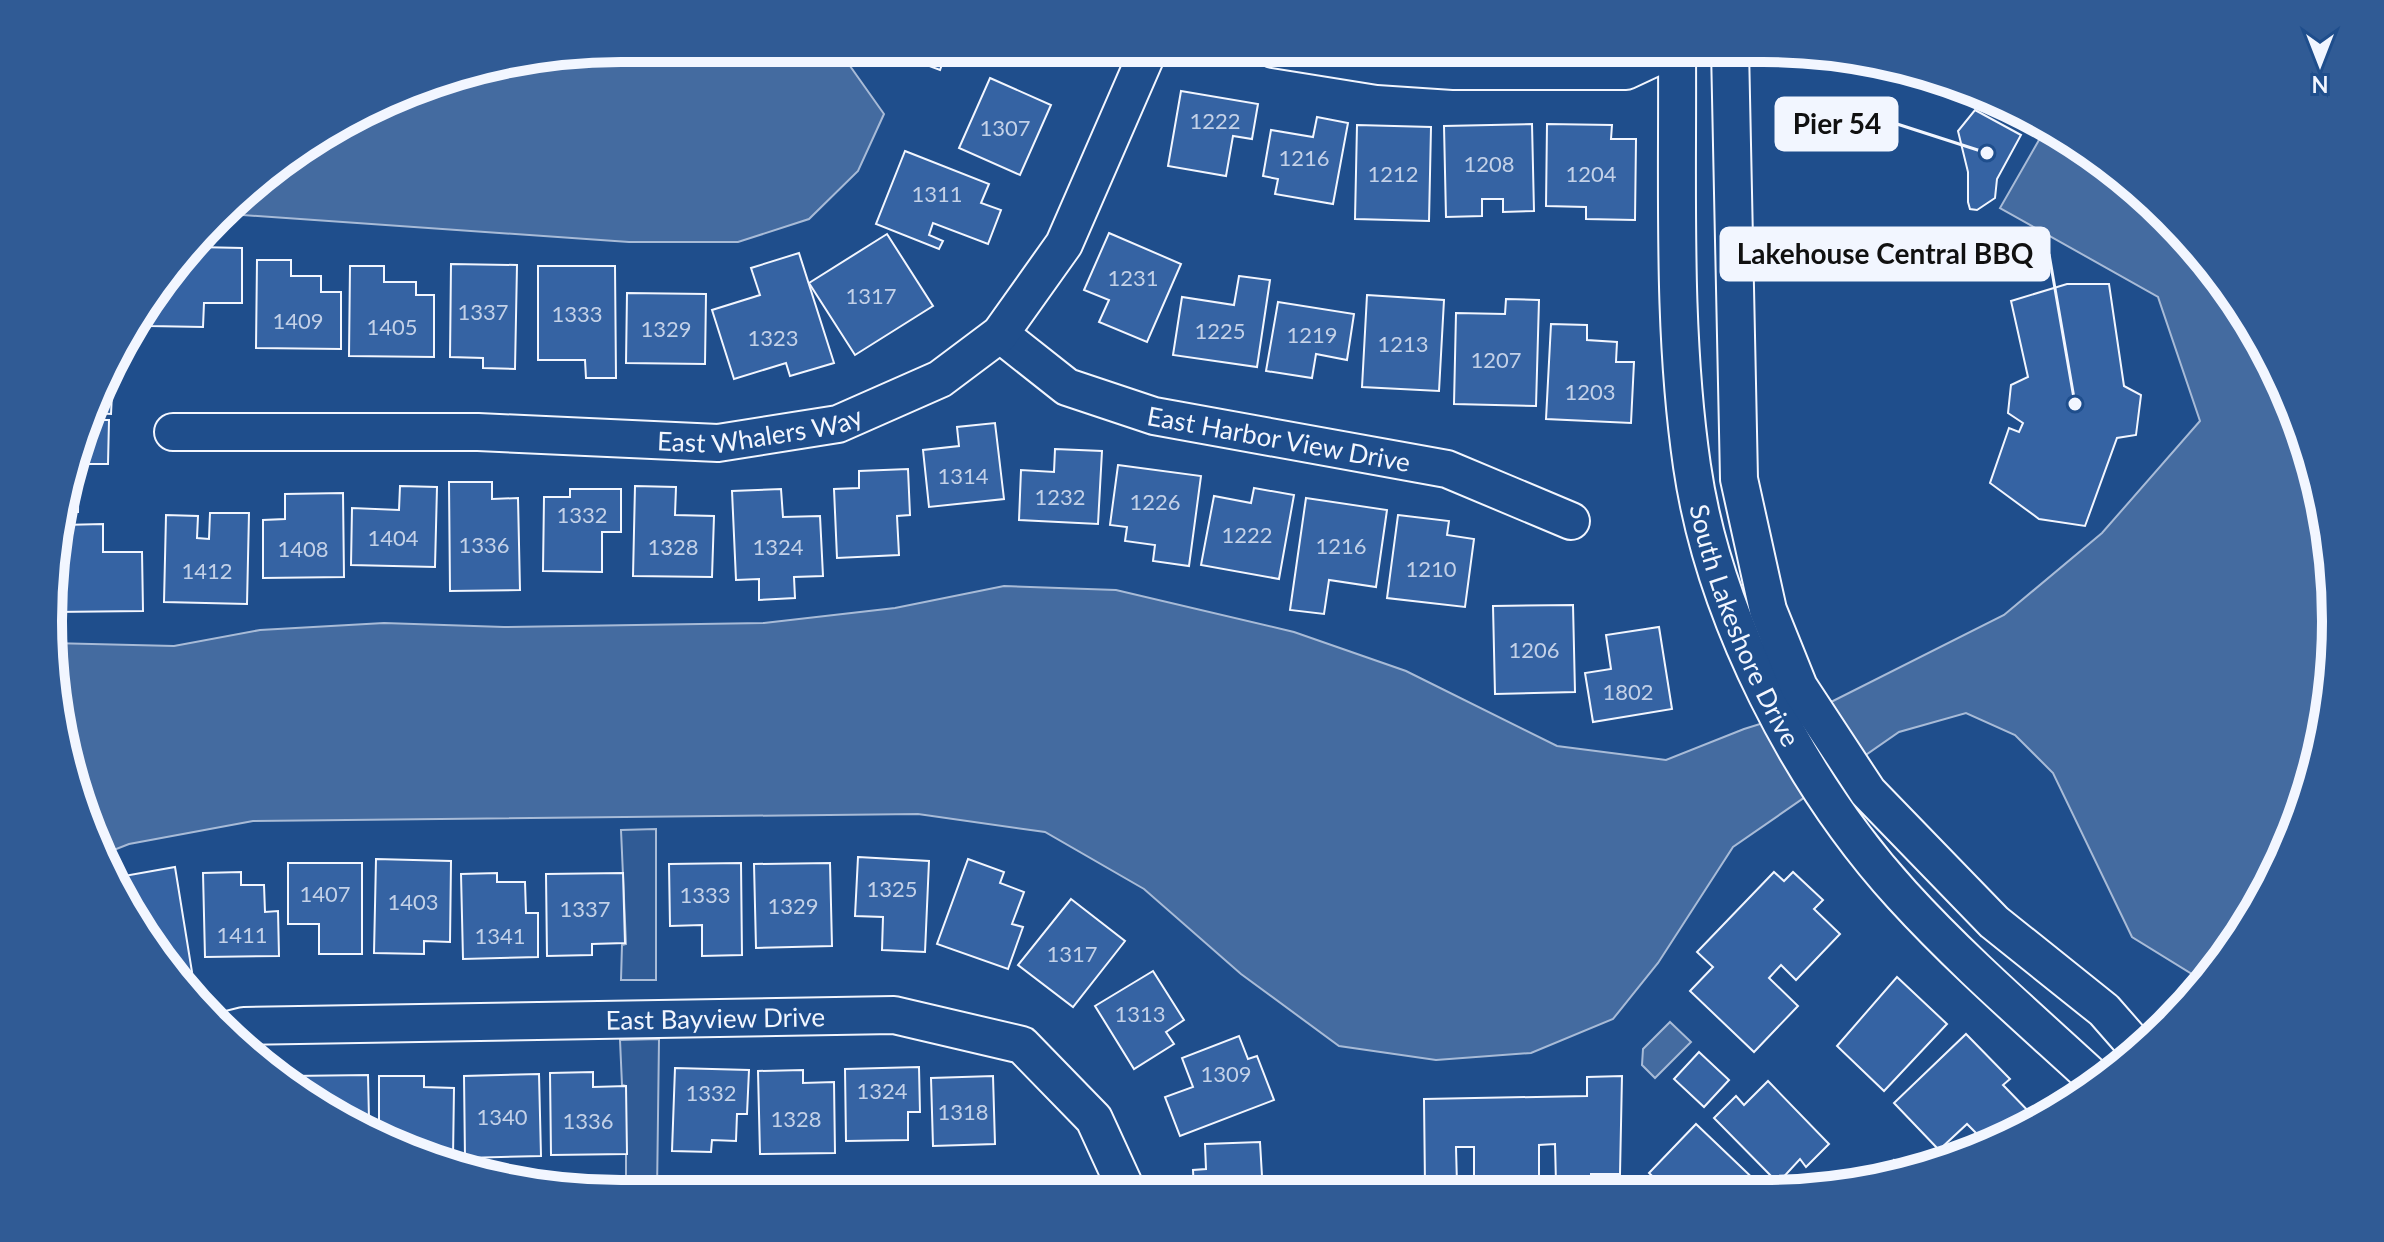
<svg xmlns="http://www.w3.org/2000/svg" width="2384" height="1242" viewBox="0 0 2384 1242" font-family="Lato,sans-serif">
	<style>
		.built { fill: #305b95; stroke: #a8bbd7; stroke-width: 2 }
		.water { fill: #446ba0; stroke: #a8bbd7; stroke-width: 2 }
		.building { fill: #3563a3; stroke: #f2f6ff; stroke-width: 2 }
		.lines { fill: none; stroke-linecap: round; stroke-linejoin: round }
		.minor-casing { stroke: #f2f6ff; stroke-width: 40 }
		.minor { stroke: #1f4e8c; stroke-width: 36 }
		.labels { text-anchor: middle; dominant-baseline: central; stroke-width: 6; stroke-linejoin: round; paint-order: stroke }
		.number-label { font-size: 22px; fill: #c3d1e8 }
		.street-label { font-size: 26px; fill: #f2f6ff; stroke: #1f4e8c }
		.rim { fill: none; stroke: #f2f6ff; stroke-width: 10 }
		.leader { fill: none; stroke: #f2f6ff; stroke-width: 3 }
		.callout-dot { fill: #f2f6ff; stroke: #1f4e8c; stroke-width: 3 }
		.callout { fill: #f2f6ff; stroke: #f2f6ff; stroke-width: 3 }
		.callout-label { font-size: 28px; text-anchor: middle; font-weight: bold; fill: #111 }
	</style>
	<rect width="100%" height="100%" fill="#1f4e8c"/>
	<!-- built -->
	<g class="built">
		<path d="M1344 49H1638L1631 55 1436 57Z"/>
		<path d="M656 829V980H621L622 945 626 944 621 830Z"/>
		<path d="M659 1039 657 1193H626V1086L622 1085 620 1040Z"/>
	</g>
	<!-- water -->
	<g class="water">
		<path d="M621 48H812L850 66 884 114 858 171 809 219 738 242H629L228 214 272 167 436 79Z"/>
		<path d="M2047 126C2101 160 2151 196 2193 243 2207 258 2217 276 2229 292 2352 464 2364 681 2278 872 2261 909 2230 944 2208 978L2192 974 2132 937 2053 773 2015 735 1966 713 1899 732 1733 847 1658 963 1613 1019 1531 1053 1436 1060 1339 1046 1241 974 1144 889 1045 832 918 814 253 821 129 844 101 855 92 841 49 659 51 643 174 646 260 630 384 623 504 627 764 623 895 608 1004 586 1116 590 1294 632 1406 671 1557 746 1666 760 1744 729 1833 701 2004 615 2102 533 2200 421 2158 297 2000 208Z"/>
		<path d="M1670 1022 1691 1042 1655 1078 1642 1065 1643 1049Z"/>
	</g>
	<!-- building -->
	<g class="building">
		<path d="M881 48H948L940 70Z"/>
		<path d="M1045 48H1079L1077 58Z"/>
		<path d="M990 78 1051 105 1020 175 959 148Z"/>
		<path d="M1181 91 1258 104 1252 139 1233 136 1226 176 1168 166Z"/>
		<path d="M1975 110 2021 135 1997 179 1995 198 1977 210 1970 209 1968 202V172L1958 131Z"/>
		<path d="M1317 117 1348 123 1333 204 1275 194 1278 179 1263 176 1271 130 1313 137Z"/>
		<path d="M1532 124 1534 211 1503 212V199H1482V216L1446 217 1444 126Z"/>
		<path d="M1547 124 1612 125 1611 139H1636L1635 220 1586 219V207L1546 206Z"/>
		<path d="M1357 125 1431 127 1429 221 1355 219Z"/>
		<path d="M905 151 989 184 981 203 1001 210 988 244 933 223 929 235 943 241 939 249 876 224Z"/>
		<path d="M1109 233 1181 264 1147 342 1099 322 1109 300 1084 290Z"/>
		<path d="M887 234 933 306 855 355 809 283Z"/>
		<path d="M197 247 242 248V303H204L203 327 150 326V297Z"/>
		<path d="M799 253 834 363 790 376 786 363 734 379 712 310 760 295 751 268Z"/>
		<path d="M257 260H291V276H321V292H341V349L256 348Z"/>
		<path d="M451 264 517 265 515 369 483 368V358L450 357Z"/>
		<path d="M350 266H384V282H416V295H434V357L349 356Z"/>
		<path d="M538 266H615L616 378H586L585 360H538Z"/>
		<path d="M1239 276 1270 280 1257 367 1173 355 1182 297 1234 305Z"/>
		<path d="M2067 284H2109L2124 386 2141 395 2136 435 2117 438 2085 526 2039 519 1990 483 2009 428 2019 432 2023 423 2008 413 2011 385 2028 377 2011 301Z"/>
		<path d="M627 293 706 294 705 364 626 363Z"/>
		<path d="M1367 295 1444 300 1439 391 1362 387Z"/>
		<path d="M1506 299 1539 300 1536 406 1454 404 1456 313 1505 314Z"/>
		<path d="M1278 302 1354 314 1347 360 1316 354 1312 378 1266 371Z"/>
		<path d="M1551 324 1587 325V340L1617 342 1616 362H1634L1631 423 1546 419Z"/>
		<path d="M113 373 111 414 94 413Z"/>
		<path d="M92 420H109L108 464H79L78 512H64L67 473Z"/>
		<path d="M995 423 1004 499 929 507 923 450 959 446 957 427Z"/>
		<path d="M1055 449 1102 451 1098 524 1019 520 1021 470 1054 472Z"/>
		<path d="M1118 465 1201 476 1189 566 1153 561 1155 545 1125 541 1127 527 1110 525Z"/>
		<path d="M908 469 910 515 897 516 899 555 837 558 834 489 859 488V471Z"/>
		<path d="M449 482H492V499L518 498 520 590 450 591Z"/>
		<path d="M400 486 437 487 435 567 351 565 352 508 399 510Z"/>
		<path d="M635 486 676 487 675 515 714 516 712 577 633 576Z"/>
		<path d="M1254 488 1294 495 1279 579 1201 565 1214 496 1251 503Z"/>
		<path d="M570 489H621V532H602V572L543 571 544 497H570Z"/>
		<path d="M781 489 783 517 820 516 823 576 794 577 795 598 759 600V579L736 580 732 491Z"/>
		<path d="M343 493 344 577 263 578V520L285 519V494Z"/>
		<path d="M1306 498 1387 510 1376 587 1329 580 1324 614 1290 610Z"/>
		<path d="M210 513H249L247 604 164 602 166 515 198 516 197 538 209 539Z"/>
		<path d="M1398 515 1449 521 1447 535 1474 539 1465 607 1387 598Z"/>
		<path d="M103 524V552H142L143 611 54 612 62 525Z"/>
		<path d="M1573 605 1575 692 1495 694 1493 606Z"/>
		<path d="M1659 627 1672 709 1593 722 1585 673 1611 669 1606 635Z"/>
		<path d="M858 857 929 861 925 952 882 950 883 917 855 916Z"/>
		<path d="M376 859 451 861 450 942 424 941V954L374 953Z"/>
		<path d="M968 859 1004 872 1000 883 1024 892 1012 924 1023 927 1008 969 937 944Z"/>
		<path d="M288 863H362V954H319V924H288Z"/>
		<path d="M741 863 742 955 702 956V925L670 926 669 864Z"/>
		<path d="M830 863 832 946 756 948 754 864Z"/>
		<path d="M175 867 192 972 175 975 123 890H126L124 876Z"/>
		<path d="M241 872V885H264L265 912 278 911 279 956 205 957 203 873Z"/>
		<path d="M1774 872 1784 881 1793 872 1823 900 1814 909 1840 934 1796 980 1781 965 1769 978 1798 1006 1754 1052 1690 991 1713 967 1697 952Z"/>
		<path d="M497 873V882H525L526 913H538V957L463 959 461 874Z"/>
		<path d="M623 873 625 943 592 944V955L547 956 546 874Z"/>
		<path d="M1071 899 1125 941 1073 1007 1018 965Z"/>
		<path d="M1153 971 1184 1020 1166 1032 1174 1044 1134 1069 1095 1006Z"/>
		<path d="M1897 977 1947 1024 1884 1091 1837 1046Z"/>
		<path d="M1966 1034 2010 1079 2003 1085 2036 1119 1982 1151 1953 1158 1978 1135 1967 1124 1939 1150 1894 1103Z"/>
		<path d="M1239 1036 1248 1059 1257 1056 1274 1100 1180 1136 1165 1097 1193 1087 1182 1058Z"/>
		<path d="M1699 1052 1729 1080 1704 1107 1674 1079Z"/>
		<path d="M919 1067 920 1112H908V1140L846 1141 845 1069Z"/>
		<path d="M675 1068 749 1070 747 1114H737L736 1141 712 1140 711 1152 672 1151Z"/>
		<path d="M803 1070V1083L834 1082 835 1153 760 1154 758 1071Z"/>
		<path d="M593 1072V1087L626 1086 627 1154 551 1155 550 1073Z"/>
		<path d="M539 1074 541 1156 465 1158 464 1076Z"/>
		<path d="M368 1075 369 1119H355L356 1128 291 1087V1076Z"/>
		<path d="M379 1076H424V1087L454 1088 453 1158 427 1157 379 1139Z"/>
		<path d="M993 1076 995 1144 933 1146 931 1078Z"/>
		<path d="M1622 1076 1620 1174H1591V1183H1556L1555 1144 1539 1145V1183L1474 1184V1147H1456L1457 1184 1425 1185 1424 1099 1587 1096V1077Z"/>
		<path d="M1768 1081 1829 1144 1806 1167 1800 1159 1778 1183 1714 1118 1736 1096 1744 1105Z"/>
		<path d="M1696 1124 1762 1187 1760 1189 1667 1190 1649 1173Z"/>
		<path d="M1260 1142 1262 1176H1274V1191H1194L1193 1170 1206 1169 1205 1144Z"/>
		<path d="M1894 1160 1906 1171 1876 1179Z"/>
		<path d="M1856 1172 1866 1182 1839 1189Z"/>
	</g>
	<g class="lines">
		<!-- minor casing -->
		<g class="minor-casing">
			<g id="minor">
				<path d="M1273 49 1379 66 1454 71H1626L1673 49"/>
				<path id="s1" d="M1677 49C1678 187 1672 329 1692 466 1714 617 1800 783 1902 895 1963 962 2033 1022 2099 1083"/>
				<path d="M1730 49 1739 479 1768 610 1799 687 1868 792 1994 922 2104 1010 2139 1050"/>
				<path id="s2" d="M1000 334 1067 387 1154 416 1447 469 1571 521"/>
				<path id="s3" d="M173 432H478L718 443 838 424 940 379 1000 334 1064 244 1149 49"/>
				<path id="s4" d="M224 1031 244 1026 894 1015 1022 1045 1094 1119 1127 1191"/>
			</g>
		</g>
		<!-- minor -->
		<use href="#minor" class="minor"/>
	</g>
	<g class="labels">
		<!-- number labels -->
		<g class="number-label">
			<text x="1215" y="120">1222</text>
			<text x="1005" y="127">1307</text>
			<text x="1304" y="157">1216</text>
			<text x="1489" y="163">1208</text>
			<text x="1393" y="173">1212</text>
			<text x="1591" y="173">1204</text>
			<text x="937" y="193">1311</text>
			<text x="1133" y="277">1231</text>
			<text x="871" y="295">1317</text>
			<text x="483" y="311">1337</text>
			<text x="577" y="313">1333</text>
			<text x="298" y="320">1409</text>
			<text x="392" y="326">1405</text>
			<text x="666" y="328">1329</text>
			<text x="1220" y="330">1225</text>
			<text x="1312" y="334">1219</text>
			<text x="773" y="337">1323</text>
			<text x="1403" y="343">1213</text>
			<text x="1496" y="359">1207</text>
			<text x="1590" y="391">1203</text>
			<text x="963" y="475">1314</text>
			<text x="1060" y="496">1232</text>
			<text x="1155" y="501">1226</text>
			<text x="582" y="514">1332</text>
			<text x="1247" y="534">1222</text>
			<text x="393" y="537">1404</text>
			<text x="484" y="544">1336</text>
			<text x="1341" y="545">1216</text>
			<text x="673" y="546">1328</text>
			<text x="778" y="546">1324</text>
			<text x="303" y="548">1408</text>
			<text x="1431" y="568">1210</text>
			<text x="207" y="570">1412</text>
			<text x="1534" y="649">1206</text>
			<text x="1628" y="691">1802</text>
			<text x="892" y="888">1325</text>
			<text x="325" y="893">1407</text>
			<text x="705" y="894">1333</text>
			<text x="413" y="901">1403</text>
			<text x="793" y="905">1329</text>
			<text x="585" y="908">1337</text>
			<text x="242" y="934">1411</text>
			<text x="500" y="935">1341</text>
			<text x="1072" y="953">1317</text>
			<text x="1140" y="1013">1313</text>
			<text x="1226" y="1073">1309</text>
			<text x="882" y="1090">1324</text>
			<text x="711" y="1092">1332</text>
			<text x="963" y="1111">1318</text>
			<text x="502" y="1116">1340</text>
			<text x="796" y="1118">1328</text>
			<text x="588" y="1120">1336</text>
		</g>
		<!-- street labels -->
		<g class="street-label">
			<text stroke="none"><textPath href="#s3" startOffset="588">East Whalers Way</textPath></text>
			<text stroke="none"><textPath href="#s2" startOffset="304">East Harbor View Drive</textPath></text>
			<text stroke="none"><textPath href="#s1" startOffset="586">South Lakeshore Drive</textPath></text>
			<text stroke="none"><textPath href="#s4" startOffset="492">East Bayview Drive</textPath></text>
		</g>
	</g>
	<!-- crop -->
	<path d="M0 0H2384V1242H0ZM621 62H1763A559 559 0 0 1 2322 621V621A559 559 0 0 1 1763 1180H621A559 559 0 0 1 62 621V621A559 559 0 0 1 621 62Z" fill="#305b95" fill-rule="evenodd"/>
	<path class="rim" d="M621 62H1763A559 559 0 0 1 2322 621V621A559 559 0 0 1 1763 1180H621A559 559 0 0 1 62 621V621A559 559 0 0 1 621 62Z"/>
	<!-- callouts -->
	<path class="leader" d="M1987 153L1897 124M2075 404L2049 254"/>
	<g class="callout-dot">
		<circle cx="1987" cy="153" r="8"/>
		<circle cx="2075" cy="404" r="8"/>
	</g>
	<g class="callout">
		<rect x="1776" y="98" width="121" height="52" rx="8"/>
		<rect x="1721" y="228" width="328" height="52" rx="8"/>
	</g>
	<g class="callout-label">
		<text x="1837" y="134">Pier 54</text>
		<text x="1885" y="264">Lakehouse Central BBQ</text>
	</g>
	<!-- north arrow -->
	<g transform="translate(2320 64) rotate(180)" stroke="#1f4e8c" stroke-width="6" paint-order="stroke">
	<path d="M0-6L14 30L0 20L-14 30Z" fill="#f2f6ff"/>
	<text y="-12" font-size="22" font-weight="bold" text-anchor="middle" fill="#f2f6ff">N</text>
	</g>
</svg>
